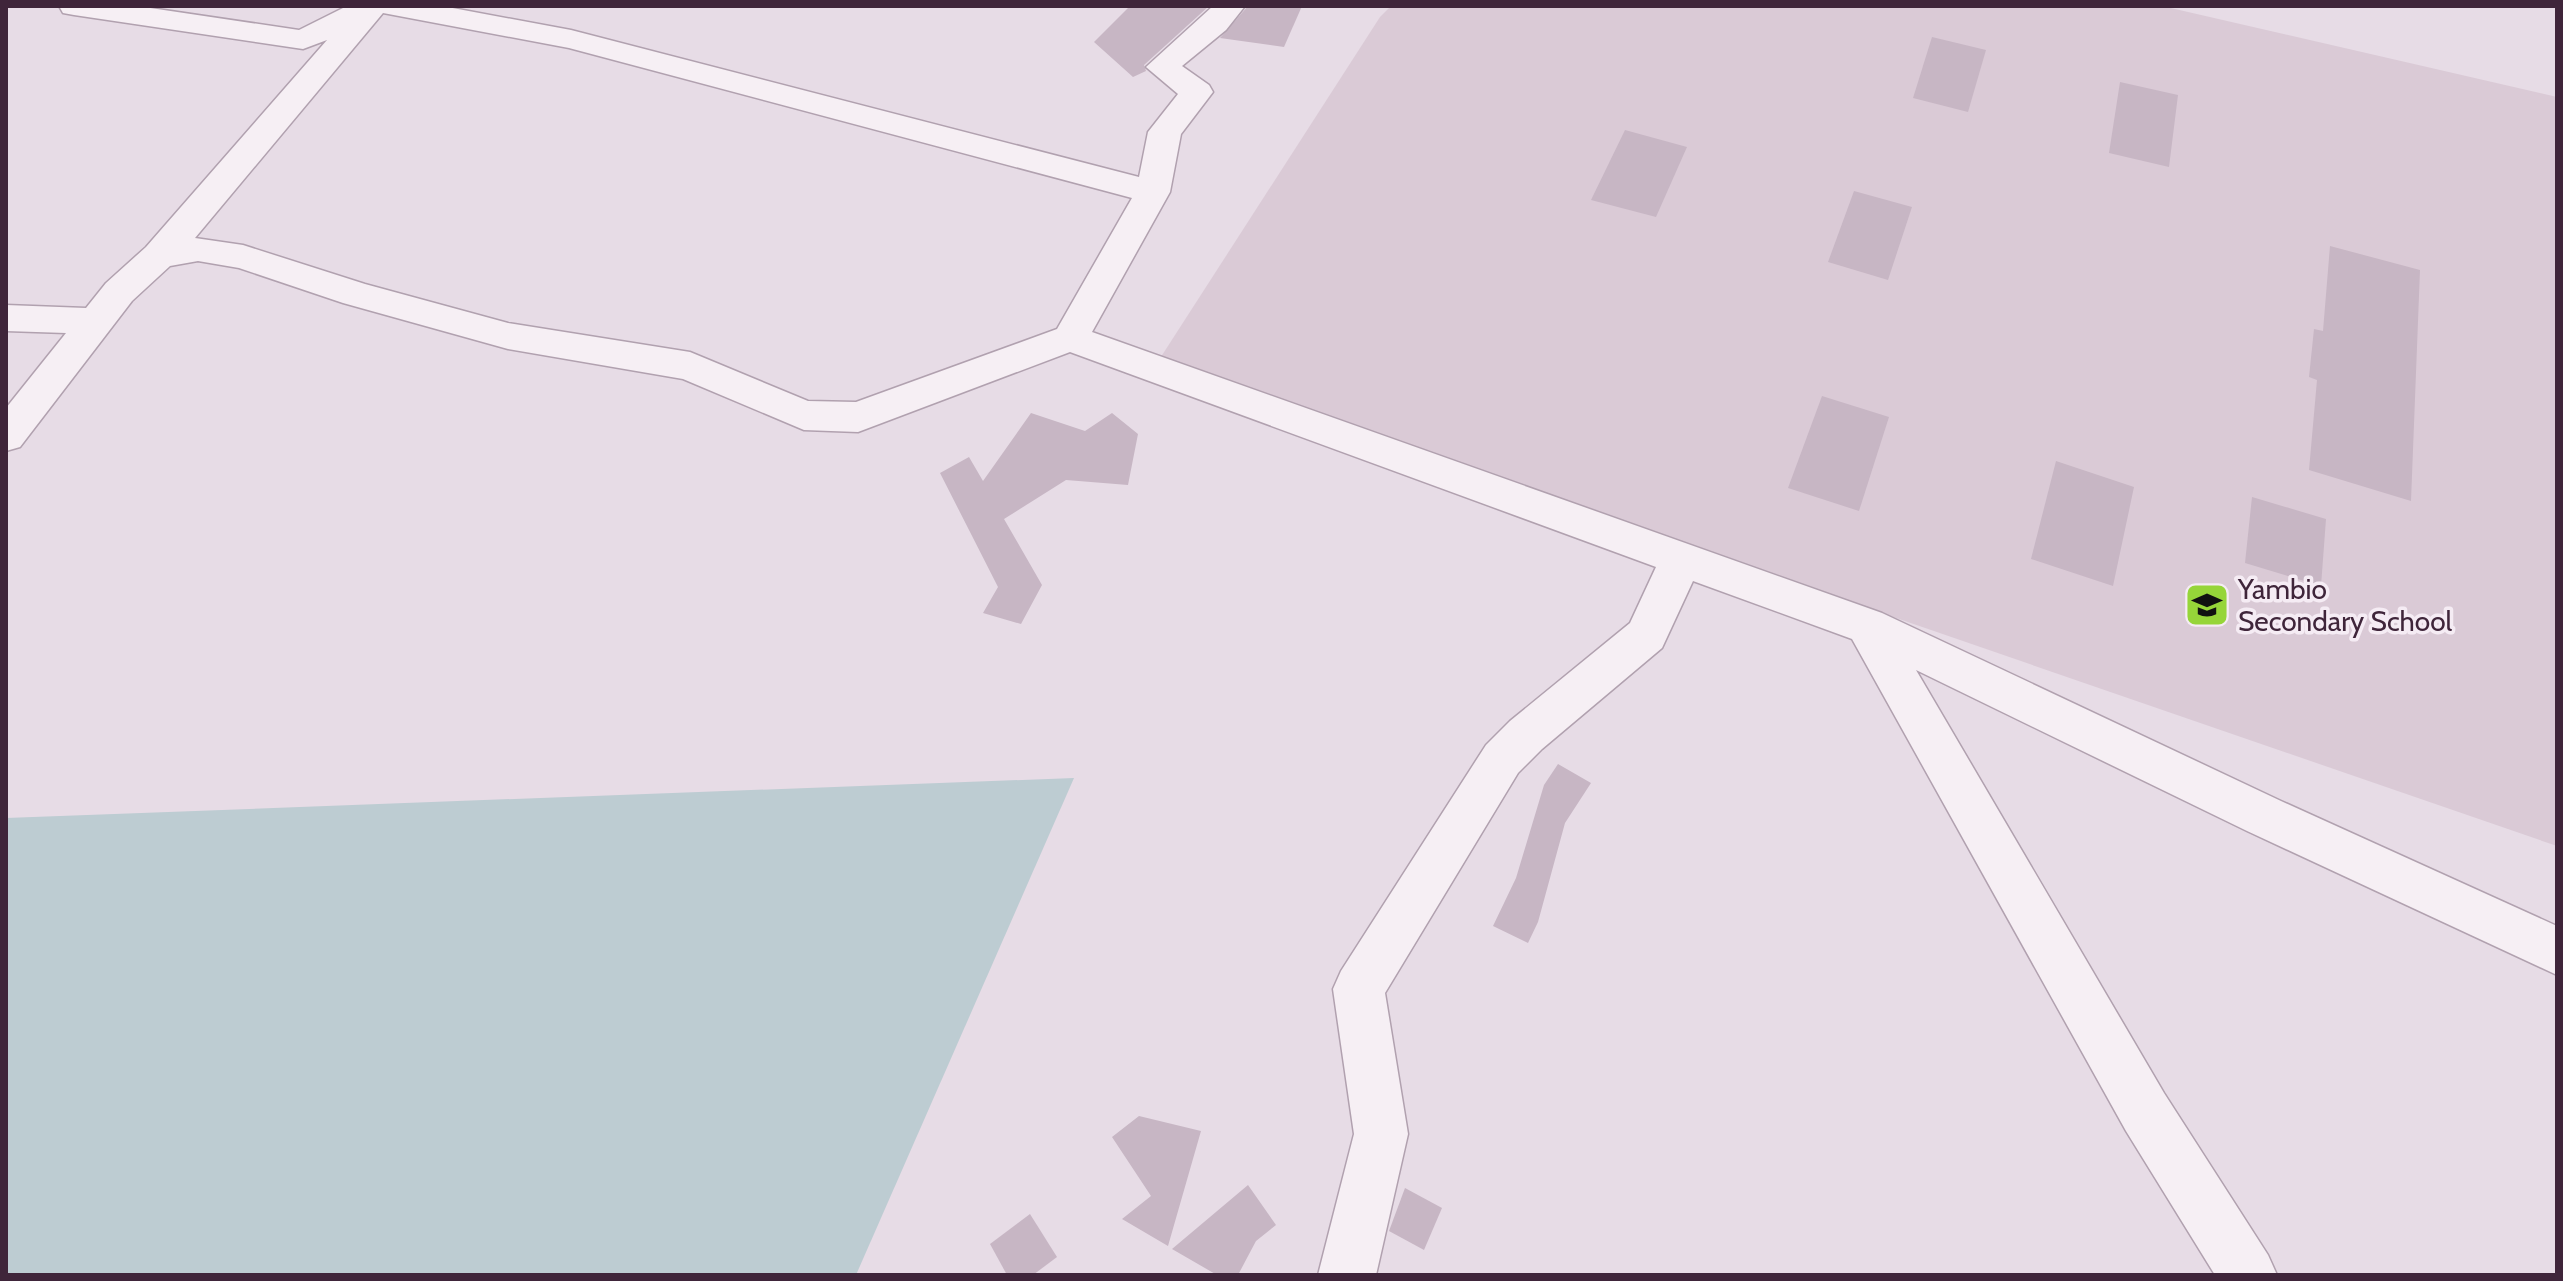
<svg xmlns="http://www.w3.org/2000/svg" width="2563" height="1281" viewBox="0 0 2563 1281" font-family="Cabin,sans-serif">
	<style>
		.built { fill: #dacad6 }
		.green { fill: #bdccd2 }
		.building { fill: #c7b6c4 }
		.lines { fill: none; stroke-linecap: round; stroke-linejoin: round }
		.minor-casing { stroke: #b1a1af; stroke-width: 3 }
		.minor { fill: #f6eff4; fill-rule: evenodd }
		.labels { text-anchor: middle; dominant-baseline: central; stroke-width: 7; stroke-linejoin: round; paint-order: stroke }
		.poi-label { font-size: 28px; fill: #3f253a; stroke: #f5ecf4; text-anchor: start }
	</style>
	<rect width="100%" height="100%" fill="#e7dce6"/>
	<!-- built -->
	<path class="built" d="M1391 6H2162L2557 97V846L1157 363 1380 17Z"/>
	<!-- green -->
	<path class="green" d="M1074 778 856 1275H6V818Z"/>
	<!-- building -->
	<g class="building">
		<path d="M1130 6H1209L1144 65 1146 71 1133 77 1094 42Z"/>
		<path d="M1248 6H1302L1284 47 1220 38Z"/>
		<path d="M1932 37 1986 50 1968 112 1913 98Z"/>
		<path d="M2120 82 2178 95 2169 167 2109 153Z"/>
		<path d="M1625 130 1687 147 1656 217 1591 200Z"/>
		<path d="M1854 191 1912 207 1888 280 1828 262Z"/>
		<path d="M2330 246 2420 270 2411 501 2309 470 2317 380 2309 377 2314 329 2323 331Z"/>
		<path d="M1822 396 1889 417 1859 511 1788 488Z"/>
		<path d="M1031 413 1085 431 1112 413 1138 434 1128 485 1066 480 1004 519 1042 585 1021 624 983 613 998 587 940 473 969 457 983 481Z"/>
		<path d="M2056 461 2134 487 2113 586 2031 559Z"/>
		<path d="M2252 497 2326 519 2321 586 2245 563Z"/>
		<path d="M1558 764 1591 783 1565 823 1538 922 1528 943 1493 926 1516 878 1544 785Z"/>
		<path d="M1139 1116 1201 1131 1168 1246 1122 1219 1151 1196 1112 1137Z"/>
		<path d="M1248 1185 1276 1225 1256 1241 1238 1275H1217L1172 1249Z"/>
		<path d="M1405 1188 1442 1208 1424 1250 1389 1231Z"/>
		<path d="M1030 1214 1057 1257 1033 1275H1007L990 1244Z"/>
	</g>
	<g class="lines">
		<!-- minor casing -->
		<g class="minor-casing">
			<path id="minor" d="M59 6H137L299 30 347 6H442L571 30 1139 177 1148 132 1178 94 1146 67 1213 6H1245L1226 30 1182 66 1209 85 1213 92 1181 134 1170 192 1092 332 1882 613 2281 801 2557 926V975L2247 831 1916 670 2164 1093 2268 1255 2277 1275H2215L2126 1131 1852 639 1693 581 1662 648 1542 749 1518 773 1385 993 1408 1134 1376 1275H1318L1354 1134 1333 989 1341 971 1486 745 1510 721 1630 623 1656 567 1070 352 858 432 804 430 683 379 508 349 343 303 239 268 198 261 170 266 132 301 20 447 6 451V408L66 333 6 331V305L86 308 106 283 146 247 327 40 303 49 74 15 63 13ZM383 13 569 48 1132 198 1057 329 856 402 808 401 690 352 508 323 365 284 243 245 195 238Z"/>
		</g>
		<!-- minor -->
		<use href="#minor" class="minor"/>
	</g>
	<!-- icons -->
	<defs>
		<g id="school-square" transform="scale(2.3)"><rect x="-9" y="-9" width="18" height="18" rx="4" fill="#96d539" stroke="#f5ecf4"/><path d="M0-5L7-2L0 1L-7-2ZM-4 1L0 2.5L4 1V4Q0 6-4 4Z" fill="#111"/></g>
	</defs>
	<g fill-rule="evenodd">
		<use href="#school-square" x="2207" y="605"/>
	</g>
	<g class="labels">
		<!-- poi labels -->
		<g class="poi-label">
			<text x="2238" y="589">Yambio<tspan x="2238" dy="32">Secondary School</tspan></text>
		</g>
	</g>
	<!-- border -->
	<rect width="2563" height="1281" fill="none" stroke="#3f253a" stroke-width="16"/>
</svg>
